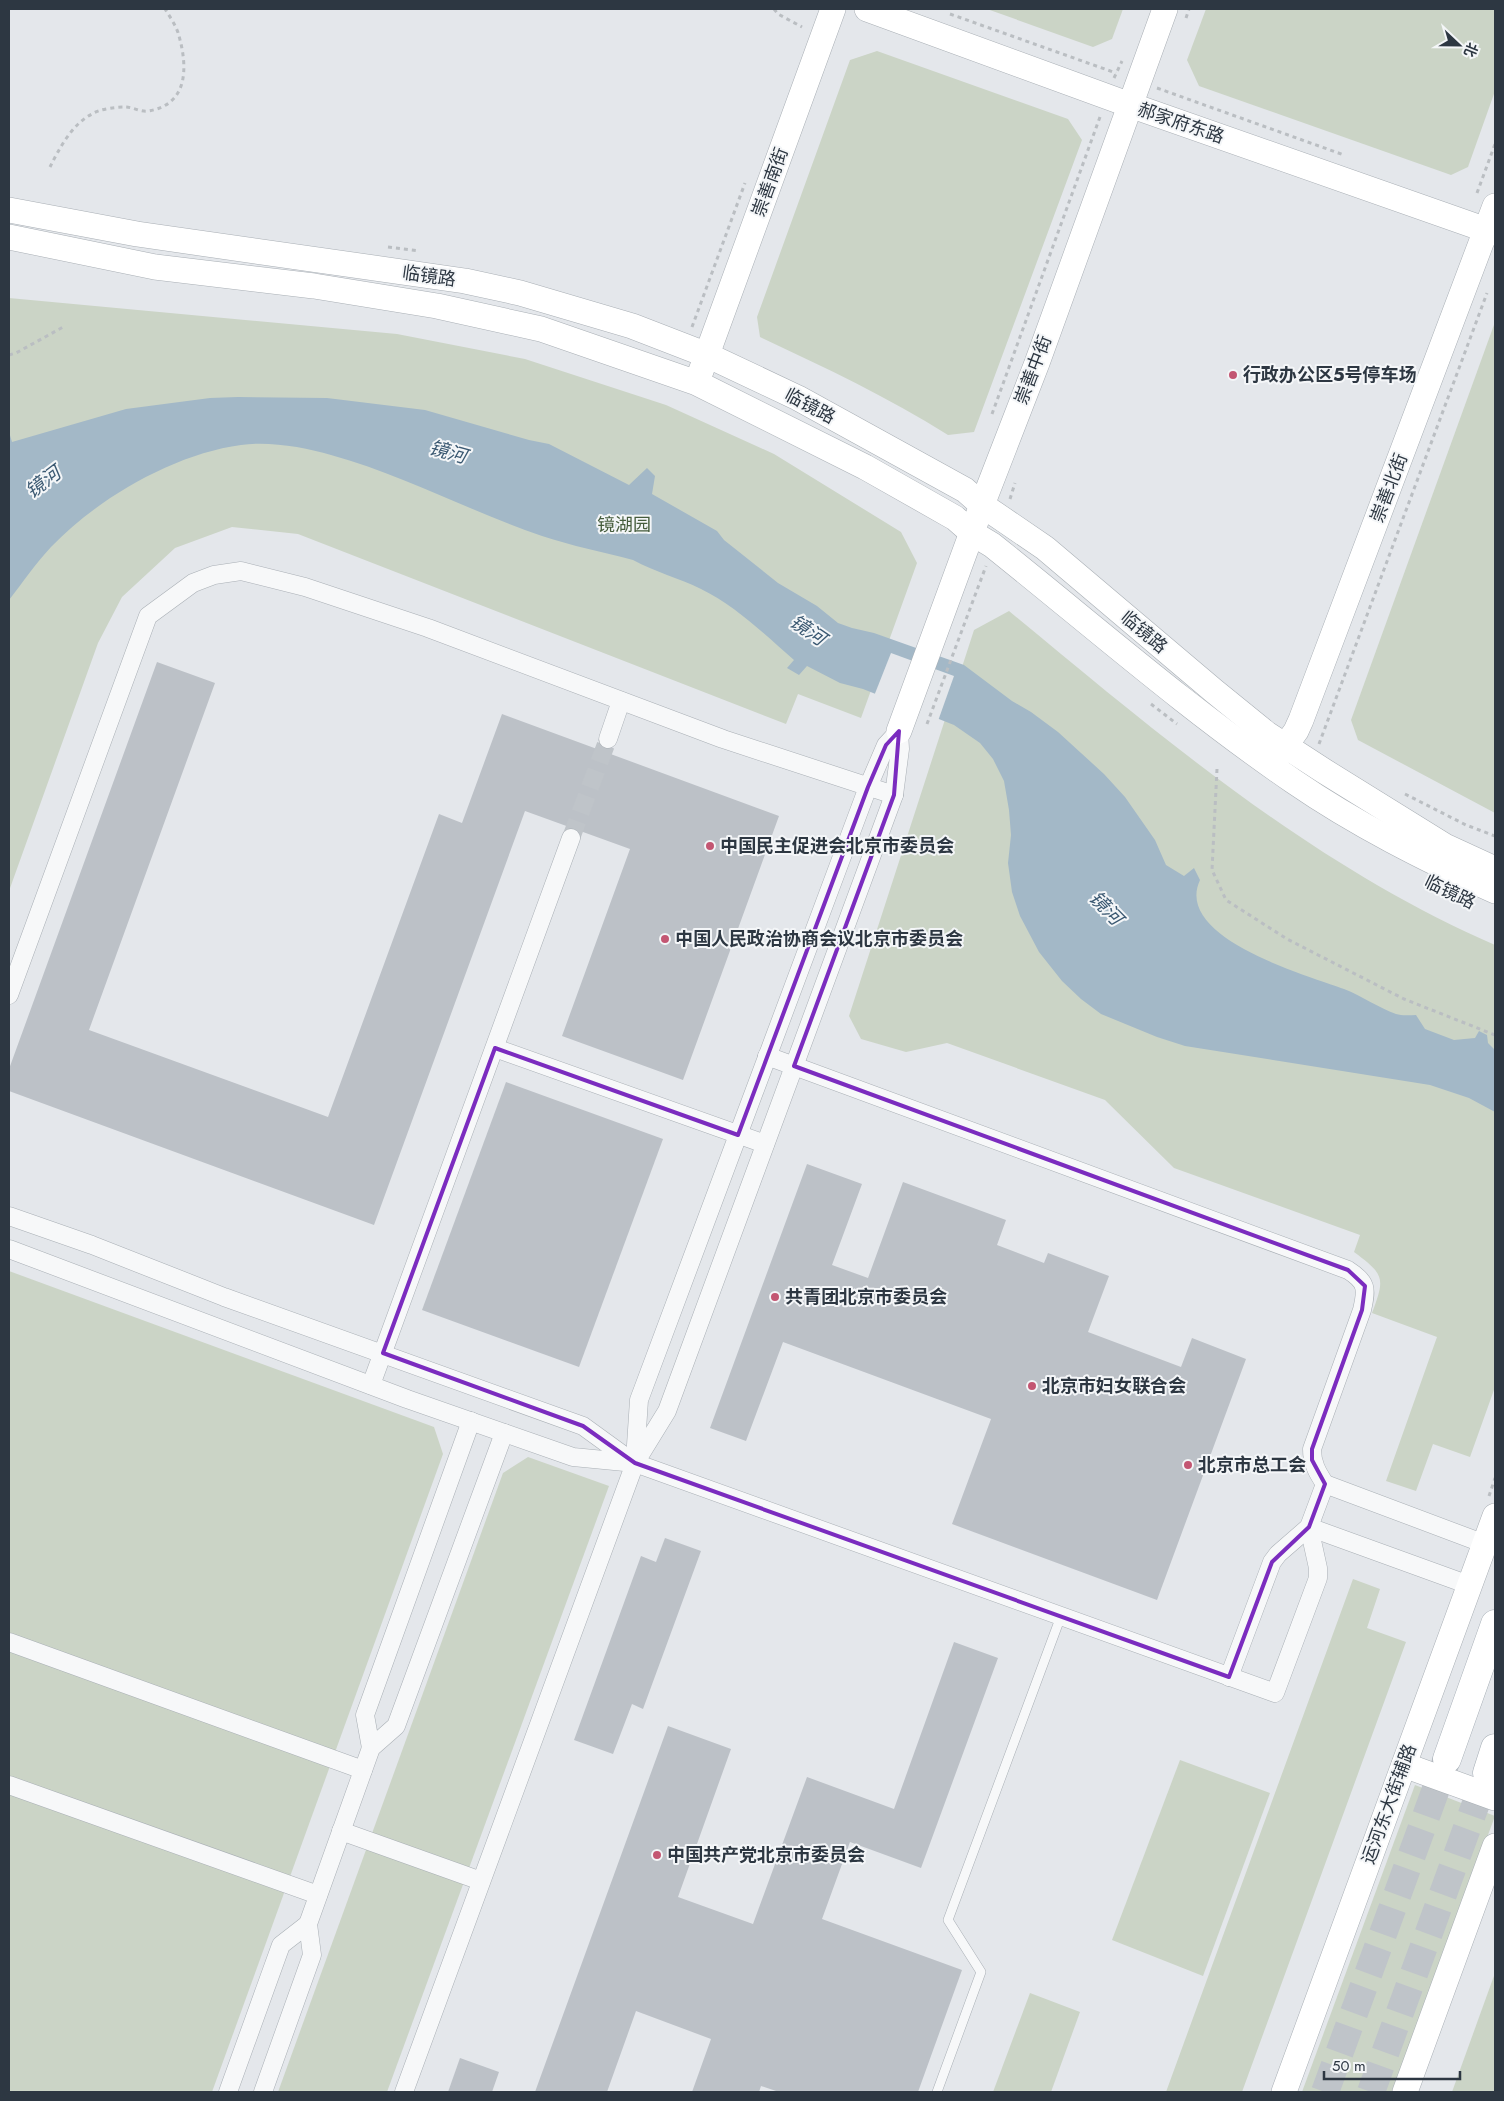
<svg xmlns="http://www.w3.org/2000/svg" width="1504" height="2101" viewBox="0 0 1504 2101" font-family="Jost,'Noto Sans SC',sans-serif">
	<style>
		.green { fill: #cbd4c6 }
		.water { fill: #a3b8c7 }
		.pier { fill: #e4e7eb }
		.building { fill: #bcc1c7 }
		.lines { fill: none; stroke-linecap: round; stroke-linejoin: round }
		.street-tunnel { stroke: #bfc4c9; stroke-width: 18; stroke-dasharray: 18 9; stroke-linecap: butt }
		.primary-tunnel { stroke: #bfc4c9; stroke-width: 28; stroke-dasharray: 28 14; stroke-linecap: butt }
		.lane-casing { stroke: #a9afb5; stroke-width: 10 }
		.street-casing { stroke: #a9afb5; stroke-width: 19 }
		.secondary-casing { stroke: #a9afb5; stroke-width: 26 }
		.primary-casing { stroke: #a5adb5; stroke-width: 29 }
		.path { stroke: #babec2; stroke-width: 3; stroke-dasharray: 4 4; stroke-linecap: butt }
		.lane { stroke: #f7f8f9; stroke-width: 9 }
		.street { stroke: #f7f8f9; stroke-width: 18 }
		.secondary { stroke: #fff; stroke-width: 25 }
		.primary { stroke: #fff; stroke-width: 28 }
		.marked { fill: none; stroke: #7b2cbf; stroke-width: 4; stroke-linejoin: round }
		.poi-dot { fill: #c35672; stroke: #f4f6f8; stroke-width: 2 }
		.labels { text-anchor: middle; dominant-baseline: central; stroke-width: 4; stroke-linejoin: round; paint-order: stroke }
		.street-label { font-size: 18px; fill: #2d3742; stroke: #f4f6f8 }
		.poi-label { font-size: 18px; font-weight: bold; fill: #2d3742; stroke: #f4f6f8; text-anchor: start }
		.park-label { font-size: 18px; fill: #455c3c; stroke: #f4f6f8 }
		.water-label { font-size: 19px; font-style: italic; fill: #3b5972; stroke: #f4f6f8 }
	</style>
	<rect width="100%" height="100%" fill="#e4e7eb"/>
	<!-- green -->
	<g class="green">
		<path d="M987 9H1123L1112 39 1093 47Z"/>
		<path d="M1206 9H1495V91L1468 167 1451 175 1199 86 1187 60Z"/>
		<path d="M877 51 1068 119 1082 140 974 432 948 435C888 397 824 367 760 337L757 317 850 60Z"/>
		<path d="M9 298 397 334 525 359 666 405 774 454 901 532 917 563 861 718 798 694 786 724 298 534 232 527 175 548 122 597 98 643 9 891Z"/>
		<path d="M1495 322V813L1358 740 1351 720Z"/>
		<path d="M1009 611C1160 736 1313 866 1495 945V1387L1470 1457 1433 1444 1416 1491 1386 1481 1437 1337 1372 1313C1385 1278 1385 1275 1354 1252L1360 1235 1174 1168 1105 1100 947 1043 906 1052 861 1039 849 1016 974 630Z"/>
		<path d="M9 1271 434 1427 443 1454 212 2092H9Z"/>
		<path d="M528 1457 609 1486 387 2092H278L503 1473Z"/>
		<path d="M1353 1579 1380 1589 1367 1628 1406 1642 1242 2092H1166Z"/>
		<path d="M1180 1760 1270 1793 1203 1976 1112 1940Z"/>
		<path d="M1415 1785 1495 1816 1393 2092H1302Z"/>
		<path d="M1495 1973V2092H1452Z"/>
		<path d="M1030 1993 1080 2012 1051 2092H993Z"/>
	</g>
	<!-- water -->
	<path class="water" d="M238 397 327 398 425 410 529 440 549 444 629 485 647 468 655 476 652 494 717 531 724 540 778 583 817 606 838 623 852 628 874 633 964 665 1012 701 1031 712 1058 732 1104 774 1125 797 1155 840 1166 865 1184 876 1194 868 1200 880C1173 938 1306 975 1344 989 1362 996 1379 1008 1396 1014 1402 1016 1410 1015 1416 1015L1425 1029 1454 1040 1475 1038 1479 1031 1487 1035 1488 1043 1495 1050V1112L1469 1098 1430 1085 1185 1046 1157 1037 1101 1014 1081 999 1062 981 1039 952 1020 916 1012 892 1008 863 1011 835 1009 810 1004 781 993 759 980 743 954 725 863 689 840 683 807 666 799 675 787 668 794 660C765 635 736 606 701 589 679 578 655 572 633 560 603 552 572 546 542 536 471 512 404 475 331 455 305 447 268 441 241 445 174 454 98 498 51 547 36 563 23 582 9 600V432L12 442 126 409 210 398Z"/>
	<!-- pier -->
	<path class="pier" d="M891 653 954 676 938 721 874 696Z"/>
	<!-- building -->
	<g class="building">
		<path d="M157 662 215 683 89 1030 328 1117 439 814 462 823 502 714 779 816 683 1080 562 1036 630 849 525 811 374 1225 9 1091V1069Z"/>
		<path d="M506 1082 663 1139 579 1367 422 1310Z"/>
		<path d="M807 1164 862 1184 832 1265 868 1278 903 1182 1006 1220 997 1245 1044 1263 1048 1253 1109 1276 1088 1332 1181 1367 1192 1338 1246 1359 1157 1600 952 1524 991 1419 783 1342 746 1441 710 1428Z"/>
		<path d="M665 1538 701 1551 643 1709 632 1704 613 1754 574 1740 641 1556 656 1562Z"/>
		<path d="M954 1642 998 1658 921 1868 850 1842 822 1919 962 1970 918 2092H779L761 2086 759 2092H692L711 2039 636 2011 607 2092H535L668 1726 731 1749 678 1897 753 1924 807 1777 894 1809Z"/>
		<path d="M460 2058 499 2072 492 2092H448Z"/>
	</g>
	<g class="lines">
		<!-- street-tunnel -->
		<path class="street-tunnel" d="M571 838 608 739"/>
		<!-- primary-tunnel -->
		<g class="primary-tunnel">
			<path d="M1325 2092 1447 1759"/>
			<path d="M1371 2092 1487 1773"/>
		</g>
		<!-- lane casing -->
		<g class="lane-casing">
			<path id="lane" d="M937 2092 981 1972 948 1920 1061 1616"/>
		</g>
		<!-- street casing -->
		<g class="street-casing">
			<g id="street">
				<path d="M608 739 621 701"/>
				<path d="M9 995 148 616 193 583 214 575 241 571 305 587 428 628 723 739 894 795"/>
				<path d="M495 1048 765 1144"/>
				<path d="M767 1056 1348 1270C1367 1282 1367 1289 1362 1310L1312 1449C1312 1463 1317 1472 1325 1484L1485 1544"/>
				<path d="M9 1216 92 1245 224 1297 583 1426 634 1463"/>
				<path d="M9 1249 407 1399 573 1457 635 1463 1275 1693 1318 1578V1568L1309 1527"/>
				<path d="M371 1385 571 838"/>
				<path d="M635 1460 639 1400 868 787 886 745 899 731"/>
				<path d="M1309 1527 1469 1585"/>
				<path d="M9 1642 363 1770"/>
				<path d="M1229 1677 1272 1562 1278 1554 1309 1527 1325 1484"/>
				<path d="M371 1748 365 1715 471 1421"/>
				<path d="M9 1785 318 1895"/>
				<path d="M341 1831 481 1881"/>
				<path d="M228 2092 281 1945 308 1924"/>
				<path d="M263 2092 312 1955 308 1924 371 1748 396 1726 504 1433"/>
				<path d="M404 2092 635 1463 667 1411 894 795 900 749 899 731"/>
			</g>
		</g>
		<!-- secondary casing -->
		<g class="secondary-casing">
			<g id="secondary">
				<path d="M867 9 1130 105 1495 233"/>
				<path d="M9 210 137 234 465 281 520 293 632 326 707 355 798 398 965 490 982 505 1045 548 1214 691 1267 734 1324 771 1445 846 1495 869"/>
				<path d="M9 237 155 267 314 286 437 306 541 329 697 383 865 467 955 518 972 533 992 545C1091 624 1188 709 1293 781 1357 825 1425 859 1495 891"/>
				<path d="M701 371 833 9"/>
				<path d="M899 731 982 505 1037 363 1165 9"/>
				<path d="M1275 760 1296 731 1301 720 1495 206"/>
				<path d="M1404 1765 1495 1798"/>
				<path d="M1284 2092 1495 1516"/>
				<path d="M1405 2092 1495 1846"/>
			</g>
		</g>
		<!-- primary casing -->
		<g class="primary-casing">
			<g id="primary">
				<path d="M1447 1759 1495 1624"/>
				<path d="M1487 1773 1495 1748"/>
			</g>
		</g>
		<!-- path -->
		<g class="path">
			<path d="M774 9 778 14 802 27"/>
			<path d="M950 14 1116 73"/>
			<path d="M1186 18 1189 9"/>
			<path d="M1114 78 1122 61"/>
			<path d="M1157 88 1344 155"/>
			<path d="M50 167C59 149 72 124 92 114 99 109 116 107 125 107 133 107 140 112 148 111 188 105 188 68 179 36 177 27 170 17 165 9"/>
			<path d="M1477 193 1495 144"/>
			<path d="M388 247 419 251"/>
			<path d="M692 327 745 183"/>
			<path d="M9 355 16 353 65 326"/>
			<path d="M992 414 1100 117"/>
			<path d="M1010 499 1015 483"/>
			<path d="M1151 704 1177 724"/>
			<path d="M927 724 986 566"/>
			<path d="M1319 744 1487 293"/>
			<path d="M1217 769 1212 870 1226 900 1287 939 1404 999 1495 1035"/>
			<path d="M1405 794 1466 825 1495 836"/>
			<path d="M1489 1496 1495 1478"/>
		</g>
		<!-- lane -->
		<use href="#lane" class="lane"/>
		<!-- street -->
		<use href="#street" class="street"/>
		<!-- secondary -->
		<use href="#secondary" class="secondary"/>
		<!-- primary -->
		<use href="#primary" class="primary"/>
	</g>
	<!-- marked area -->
	<path class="marked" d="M899 731 894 795 794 1066 1348 1270 1365 1286 1362 1310 1312 1449V1460L1325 1484 1309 1527 1272 1562 1229 1677 635 1463 583 1426 383 1353 495 1048 738 1135 868 787 886 745Z"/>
	<!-- markers -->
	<g class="poi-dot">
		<circle cx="1233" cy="375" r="5"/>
		<circle cx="710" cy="846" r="5"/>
		<circle cx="665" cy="939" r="5"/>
		<circle cx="775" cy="1297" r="5"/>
		<circle cx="1032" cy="1386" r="5"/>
		<circle cx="1188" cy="1465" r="5"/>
		<circle cx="657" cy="1855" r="5"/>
	</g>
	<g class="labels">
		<!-- street labels -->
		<g class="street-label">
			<text transform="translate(1181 123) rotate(19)">郝家府东路</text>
			<text transform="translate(770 182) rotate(-70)">崇善南街</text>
			<text transform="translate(429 276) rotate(8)">临镜路</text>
			<text transform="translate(1033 370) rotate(-69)">崇善中街</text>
			<text transform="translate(810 406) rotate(28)">临镜路</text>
			<text transform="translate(1389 488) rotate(-69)">崇善北街</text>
			<text transform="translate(1144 632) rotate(40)">临镜路</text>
			<text transform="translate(1450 892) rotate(26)">临镜路</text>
			<text transform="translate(1389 1804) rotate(-70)">运河东大街辅路</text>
		</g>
		<!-- poi labels -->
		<g class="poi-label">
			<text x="1243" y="375">行政办公区5号停车场</text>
			<text x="720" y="846">中国民主促进会北京市委员会</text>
			<text x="675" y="939">中国人民政治协商会议北京市委员会</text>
			<text x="785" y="1297">共青团北京市委员会</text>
			<text x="1042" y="1386">北京市妇女联合会</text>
			<text x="1198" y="1465">北京市总工会</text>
			<text x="667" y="1855">中国共产党北京市委员会</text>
		</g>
		<!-- park labels -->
		<g class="park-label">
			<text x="624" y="525">镜湖园</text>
		</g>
		<!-- water labels -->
		<g class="water-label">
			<text transform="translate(448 452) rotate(15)">镜河</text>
			<text transform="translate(43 482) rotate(-37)">镜河</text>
			<text transform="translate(808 630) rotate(34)">镜河</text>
			<text transform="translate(1106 908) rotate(46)">镜河</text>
		</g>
	</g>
	<!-- border -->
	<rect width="1504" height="2101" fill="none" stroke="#2d3742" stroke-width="20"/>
	<!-- north arrow -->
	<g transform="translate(1459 45) rotate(112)" stroke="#f4f6f8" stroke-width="4" paint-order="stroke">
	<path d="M0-4L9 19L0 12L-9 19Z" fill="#2d3742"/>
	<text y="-8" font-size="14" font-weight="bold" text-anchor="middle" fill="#2d3742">北</text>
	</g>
	<!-- scale -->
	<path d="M1324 2071v8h136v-8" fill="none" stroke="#2d3742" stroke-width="2.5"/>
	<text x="1332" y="2071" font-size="15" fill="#2d3742" stroke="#f4f6f8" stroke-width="4" paint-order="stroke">50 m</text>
</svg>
